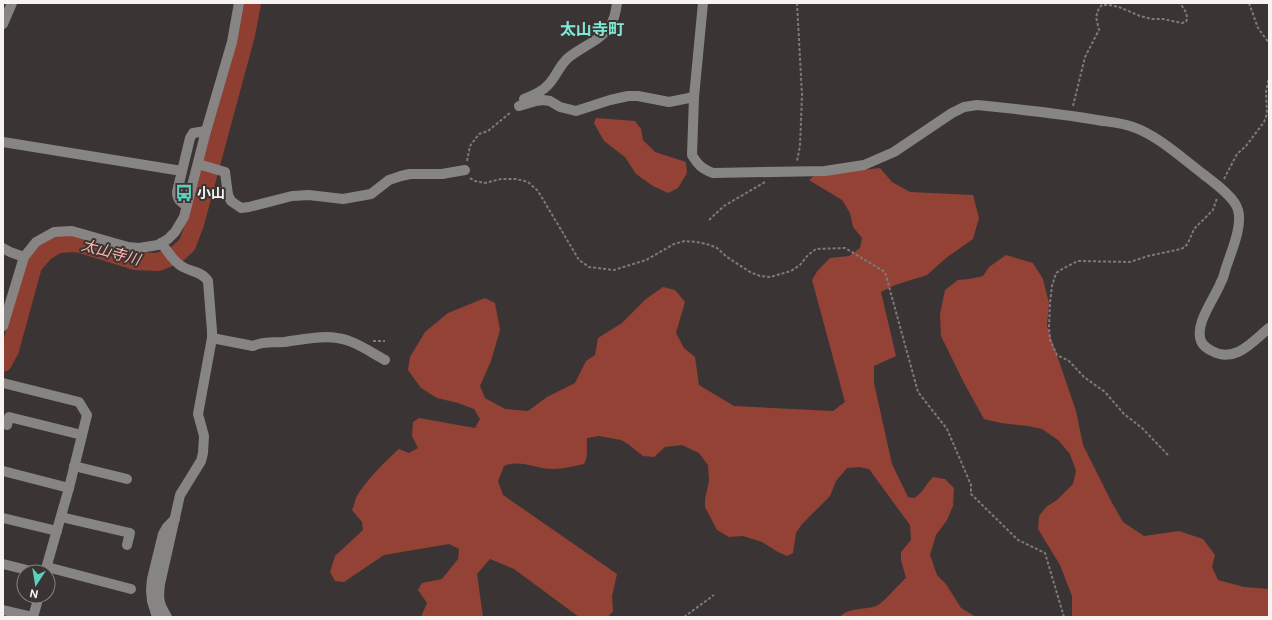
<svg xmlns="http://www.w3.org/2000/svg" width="1272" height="620" viewBox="0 0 1272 620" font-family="'Public Sans','Noto Sans JP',sans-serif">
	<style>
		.forest { fill: #934235 }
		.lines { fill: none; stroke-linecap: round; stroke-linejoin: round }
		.river { stroke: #8f3e32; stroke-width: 18 }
		.path { stroke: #7f7a7a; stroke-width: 2; stroke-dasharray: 3 2; stroke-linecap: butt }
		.minor { stroke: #878584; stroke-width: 10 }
		.labels { text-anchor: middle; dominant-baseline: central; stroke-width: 4; stroke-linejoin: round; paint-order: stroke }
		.poi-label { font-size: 14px; font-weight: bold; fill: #f7f3f3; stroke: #3a3534; text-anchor: start }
		.water-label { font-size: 15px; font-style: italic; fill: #fcb5a8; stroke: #3a3534 }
		.quarter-label { font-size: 16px; font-weight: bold; fill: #82e8d5; stroke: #3a3534 }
	</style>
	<rect width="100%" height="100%" fill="#3a3534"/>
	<!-- forest -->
	<g class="forest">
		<path d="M596 118 635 121 641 129 643 140 655 152 686 162 687 173 678 188 668 193 653 186 636 174 625 157 604 141 594 123Z"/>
		<path d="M880 168 892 182 910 192 973 195 979 218 973 239 946 258 927 275 895 285 881 292 896 356 874 366V383L892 464 908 497 914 498C924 492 925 485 933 477L945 479 954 488 953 506 947 520 936 535 930 555 937 575 946 584 961 608 976 617H840C850 606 866 611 878 605 884 602 900 583 906 578L901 560V552L911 540 910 525 869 469 859 467 847 468 836 481 830 496 802 524 796 533 793 553 787 556 778 552 762 542 743 536 729 537 717 530 705 507V499L709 481 708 465 699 453 682 445 665 447 654 457 643 456 628 444 621 440 599 436 587 438C586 449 589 454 584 464 574 466 563 469 553 469 536 469 520 459 504 466L498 481 503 495 617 574 612 596 613 611 608 617H579L514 569 490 559 477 574 483 617H421L427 603 418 590 422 583 442 579 458 559 459 549 449 544 384 555 344 582 335 581 330 572 335 556 363 530 362 522 352 510C354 506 355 501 356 498 363 484 387 459 399 449L409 453 418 448 412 436 413 422 419 418 475 428 480 419 474 409 458 403 437 398 421 388 408 370 410 357 425 332 448 313 485 298 495 303 500 330 491 361 480 386 485 398 505 409 528 411 547 397 575 383 586 361 595 355 598 338 622 323 646 299 663 287 675 290 685 302 676 333 684 348 695 357 699 385 734 406 833 411 845 402 812 280 818 270 830 258 849 256 860 248 862 238 853 227 850 213 842 200 809 180 815 175Z"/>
		<path d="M1006 255 1033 263 1043 279 1049 303 1047 326 1076 411 1083 445 1111 501 1123 522 1144 536 1179 531 1203 539 1215 555 1212 567 1218 580 1244 587 1269 589V617H1072V596L1060 565 1038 529 1039 516 1046 507 1057 500 1073 484 1076 471 1070 454 1058 440 1042 429 1028 426 1001 423 984 419 964 383 941 336 940 314 945 290 958 280 969 279 983 276 989 267Z"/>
	</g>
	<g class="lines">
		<!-- river -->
		<path class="river" d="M3 363 10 350 33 266 45 252 58 244 77 243 135 261 158 262 176 255 187 245 195 224 246 35 252 3"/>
		<!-- path -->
		<g class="path">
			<path d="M797 3 802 95 800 146 797 161"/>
			<path d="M1249 3 1258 28 1269 43"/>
			<path d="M1073 106 1085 57 1099 30 1096 17 1099 8 1102 5H1109L1119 7 1140 16 1152 19H1163L1182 23 1186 22C1189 15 1184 9 1180 3"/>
			<path d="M467 161 470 146 479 134 488 131 511 112"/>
			<path d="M470 178 475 181 485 183 501 179H516L528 182 538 191 579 260 589 267 614 270 646 260 674 244 685 241 697 242 710 245 717 248 727 257 750 272 760 276 770 277 791 271 800 265 808 255 816 249 845 248 885 272 918 392 947 429 971 485V494L1018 540 1045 553 1064 617"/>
			<path d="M1224 179 1237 154 1246 146 1264 122 1267 114 1266 92 1269 77"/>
			<path d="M709 220 724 206 765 182"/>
			<path d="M373 341H385"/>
			<path d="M1168 455 1142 428 1124 414 1105 392 1084 377 1069 361 1057 355 1050 340 1049 327 1050 303 1052 286 1056 273 1064 268 1078 261 1130 262 1148 256 1181 249 1185 247 1188 243 1194 229 1213 210 1217 198"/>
			<path d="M684 617 714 595"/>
		</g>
		<!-- minor -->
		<g class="minor">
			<path d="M703 3 694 97 692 155C698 165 702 169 713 173L825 171 864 165 894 152 952 113 964 107 977 105C1017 109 1057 113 1097 120 1109 122 1122 123 1133 127 1157 135 1182 158 1203 174 1213 182 1235 197 1238 210 1243 227 1230 254 1225 271 1224 275 1223 279 1221 282 1215 298 1194 324 1201 341 1203 346 1208 349 1212 351 1235 364 1253 341 1269 328"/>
			<path d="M3 24 12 3"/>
			<path d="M524 99C532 96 542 92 548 85 556 77 559 66 568 58 581 47 600 41 610 26 614 20 616 11 617 3"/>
			<path d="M519 106 536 101 543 100 550 101 560 107 576 111 610 100 628 96H638L669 102 694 97"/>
			<path d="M3 142 182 171"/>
			<path d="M198 164 225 172 228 195 231 201 241 208 249 207 292 196 309 195 343 199 371 194 389 180 401 176 410 174H442L465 170"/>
			<path d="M187 206C181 202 177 200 177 192L190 138 193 133 206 131"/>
			<path d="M161 243C168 251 173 262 183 267 192 272 203 272 208 281L212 331V338L198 414 204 436 203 453 201 461 180 495 160 584C158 600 159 604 167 617"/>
			<path d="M3 248 10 252 24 257"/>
			<path d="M3 326 24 257 36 242 54 232 72 231 128 247 139 248 158 245 168 239 175 232 184 217 206 131 232 42 239 3"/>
			<path d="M212 338 253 346C263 341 274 343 284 342 300 340 321 335 337 338 354 340 370 352 385 360"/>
			<path d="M3 383 79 402 87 415 69 488 45 572"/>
			<path d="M7 425 9 417 82 435"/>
			<path d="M74 466 127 479"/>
			<path d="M3 471 69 488"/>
			<path d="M61 517 130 533 127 545"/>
			<path d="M3 518 57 531"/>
			<path d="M3 564 35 572"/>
			<path d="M47 567 131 589"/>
			<path d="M3 610 33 617"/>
			<path d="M33 617 39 596"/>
			<path d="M157 617 152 601 151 590 152 579 163 534 167 527 175 519"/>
		</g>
	</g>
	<!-- icons -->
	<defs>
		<g id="bus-bare" transform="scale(1.38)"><path d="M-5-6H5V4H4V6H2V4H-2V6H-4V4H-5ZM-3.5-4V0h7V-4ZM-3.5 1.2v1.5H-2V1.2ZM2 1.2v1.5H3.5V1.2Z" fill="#5ccebb" stroke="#3a3534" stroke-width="2.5" paint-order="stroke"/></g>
	</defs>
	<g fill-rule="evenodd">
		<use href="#bus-bare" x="184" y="193"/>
	</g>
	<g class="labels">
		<!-- poi labels -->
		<g class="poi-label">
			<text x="197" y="193">小山</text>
		</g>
		<!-- water labels -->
		<g class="water-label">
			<text transform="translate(111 252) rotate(15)">太山寺川</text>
		</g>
		<!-- quarter labels -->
		<g class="quarter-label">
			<text x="592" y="29">太山寺町</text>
		</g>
	</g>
	<!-- border -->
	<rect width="1272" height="620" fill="none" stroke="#f7f3f3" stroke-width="8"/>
	<!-- north arrow -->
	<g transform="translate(36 584) rotate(192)"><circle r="19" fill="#3a3534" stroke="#868180"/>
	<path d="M0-3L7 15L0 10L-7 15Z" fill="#5ccebb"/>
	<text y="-6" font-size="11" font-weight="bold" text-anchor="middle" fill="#f7f3f3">N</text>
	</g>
</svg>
